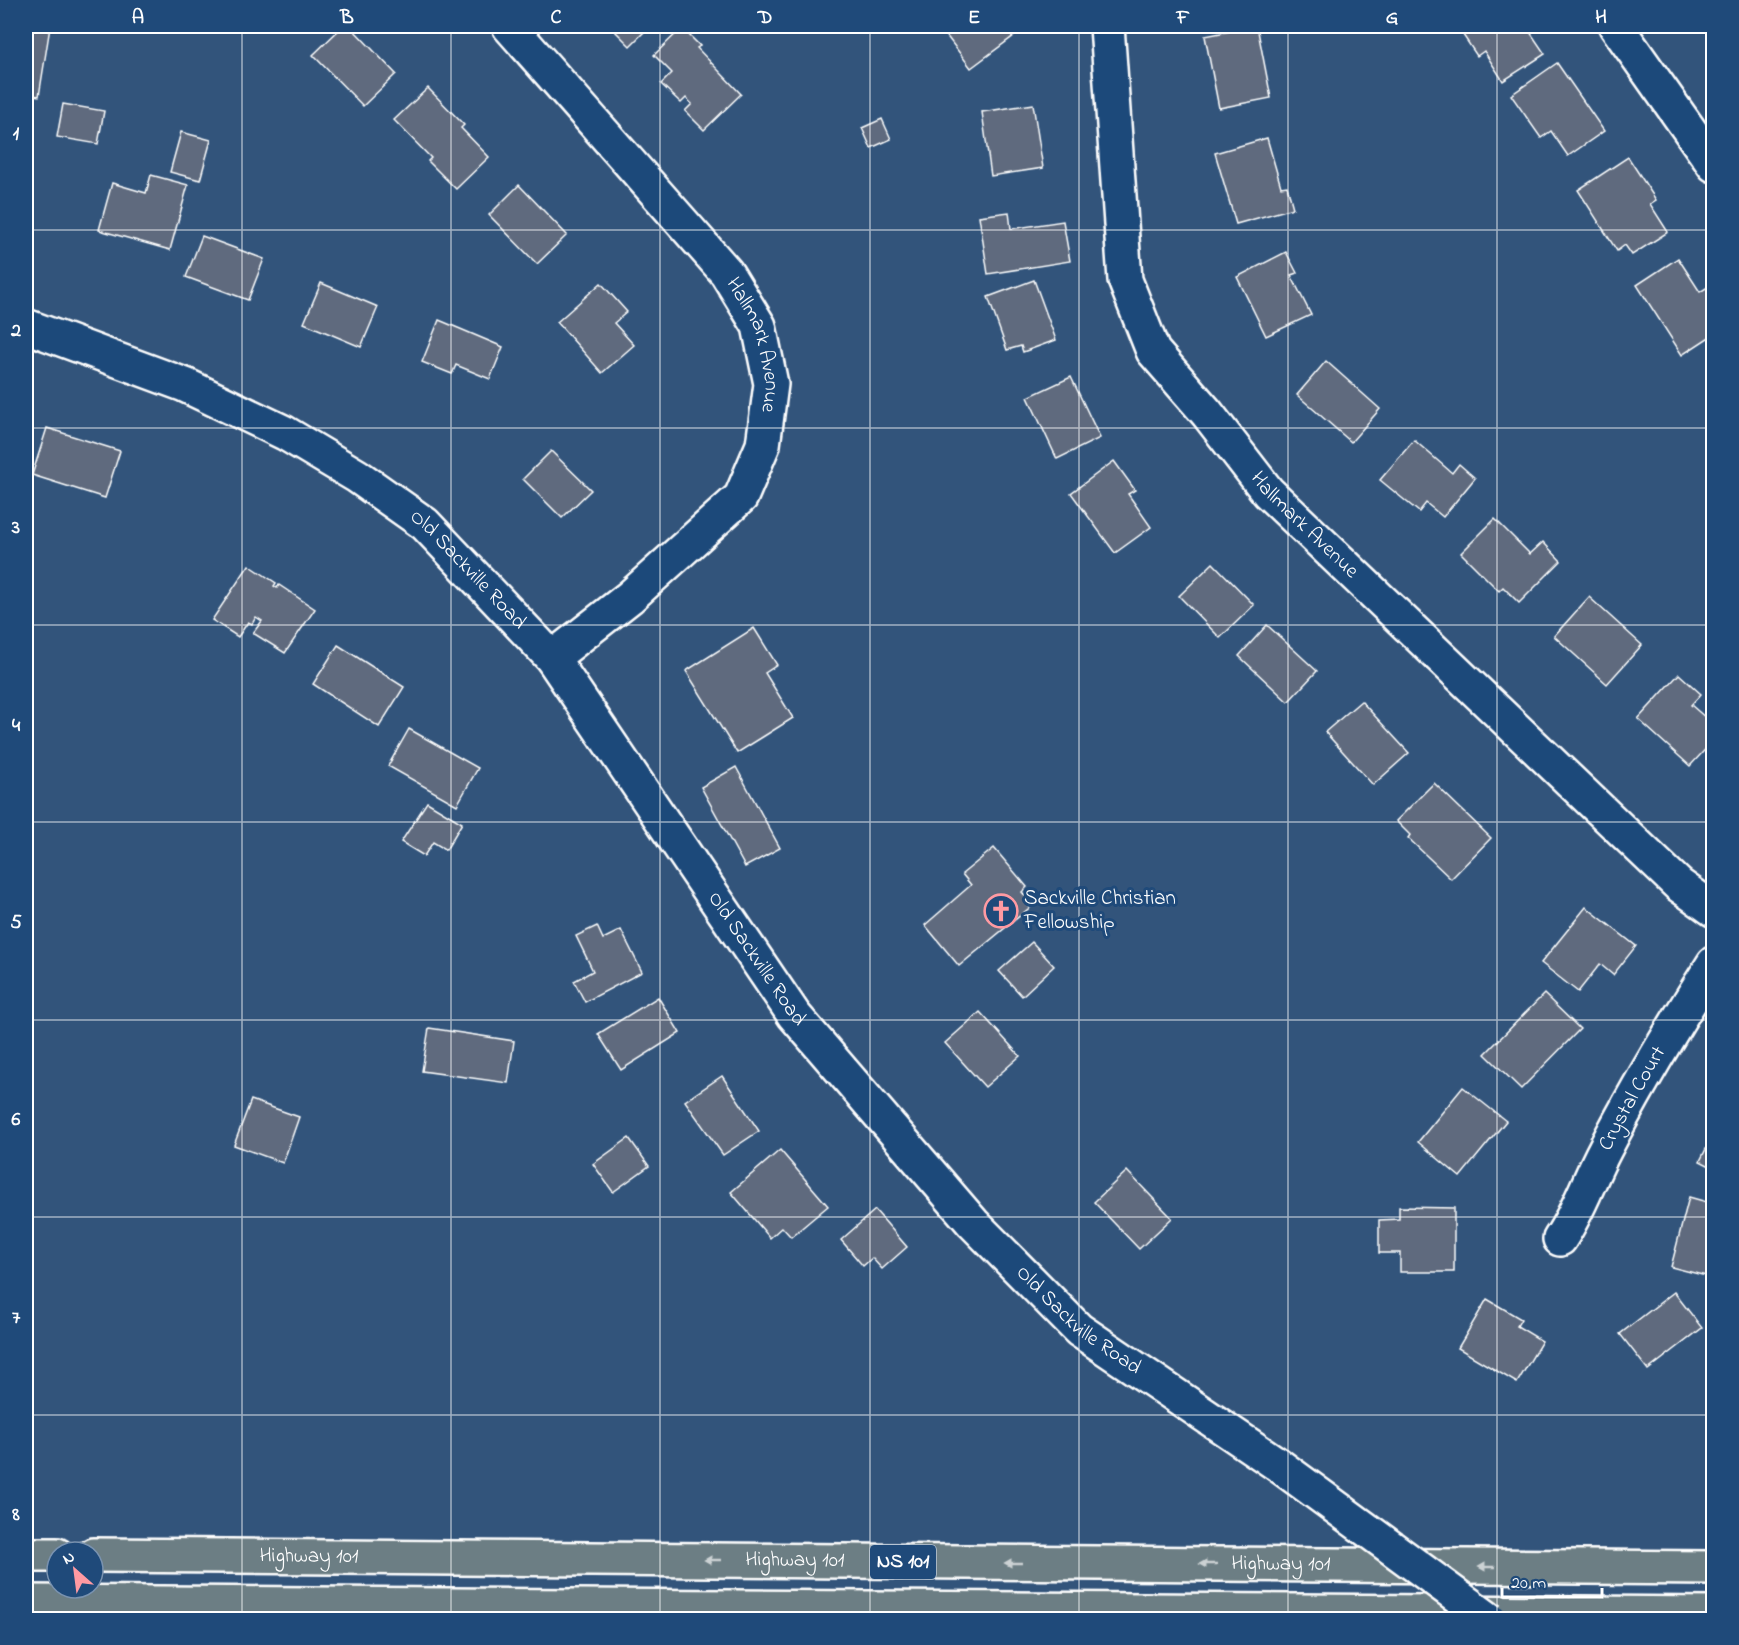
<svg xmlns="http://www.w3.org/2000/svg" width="1739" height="1645" viewBox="0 0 1739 1645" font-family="'Indie Flower',sans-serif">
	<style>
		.building { fill: #5e6b7e; stroke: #fff; stroke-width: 1.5 }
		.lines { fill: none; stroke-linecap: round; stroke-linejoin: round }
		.minor-casing { stroke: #fff; stroke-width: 38 }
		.highway-casing { stroke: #fff; stroke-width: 38 }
		.minor { stroke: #1f4a7a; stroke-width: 33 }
		.highway { stroke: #6c7e84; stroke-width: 33 }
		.minor-bridge-casing { stroke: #fff; stroke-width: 38; stroke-linecap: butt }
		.minor-bridge { stroke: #1f4a7a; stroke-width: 33 }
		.oneway { fill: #ccd2d4 }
		.grid { fill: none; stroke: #fff; stroke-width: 1.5; stroke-opacity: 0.55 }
		.labels { text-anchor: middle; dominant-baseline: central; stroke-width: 6; stroke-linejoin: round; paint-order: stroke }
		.shield { fill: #1f4a7a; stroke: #bcc9d7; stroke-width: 1.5 }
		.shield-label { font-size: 20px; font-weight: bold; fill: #fff }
		.street-label { font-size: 21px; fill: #fff; stroke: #1f4a7a }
		.poi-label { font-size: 21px; fill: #fff; stroke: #1f4a7a; text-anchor: start }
		.neatline { fill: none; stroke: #fff; stroke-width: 2 }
		.grid-label { font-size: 20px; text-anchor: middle; font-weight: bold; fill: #fff }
	</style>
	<rect width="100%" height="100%" fill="#32547b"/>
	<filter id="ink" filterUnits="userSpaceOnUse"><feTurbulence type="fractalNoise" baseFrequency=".0167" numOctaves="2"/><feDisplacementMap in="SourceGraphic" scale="12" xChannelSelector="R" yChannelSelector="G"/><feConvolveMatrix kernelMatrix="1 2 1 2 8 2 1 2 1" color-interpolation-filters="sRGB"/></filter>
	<g filter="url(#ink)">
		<!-- building -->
		<g class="building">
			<path d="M26 26 50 27 39 96 26 94Z"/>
			<path d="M343 26H350L396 74 363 106 313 55Z"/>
			<path d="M610 26H650L630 46Z"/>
			<path d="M939 26H1025L1026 27 971 68Z"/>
			<path d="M1257 26 1271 98 1219 108 1205 36Z"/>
			<path d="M1457 26H1526L1545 54 1503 81 1484 51 1477 56Z"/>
			<path d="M682 28 700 46 697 48 741 94 704 130 685 111 692 104 686 98 681 103 661 84 672 73 654 55Z"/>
			<path d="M1557 63 1604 131 1568 156 1551 131 1541 138 1511 95Z"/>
			<path d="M428 88 464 125 461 128 489 157 456 189 428 161 431 158 394 120Z"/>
			<path d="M63 104 104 111 98 144 57 137Z"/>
			<path d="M1033 104 1043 168 991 176 982 112Z"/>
			<path d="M882 119 891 139 871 148 862 128Z"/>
			<path d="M26 132H30L26 162Z"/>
			<path d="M181 132 211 140 200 180 170 172Z"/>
			<path d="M1267 138 1281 187 1287 186 1293 208 1236 224 1215 153Z"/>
			<path d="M1628 157 1656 200 1650 204 1668 232 1632 255 1625 245 1617 251 1578 190Z"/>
			<path d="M151 175 188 185 170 250 99 230 112 183 146 193Z"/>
			<path d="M519 185 567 235 537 264 489 215Z"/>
			<path d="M1009 212 1011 229 1063 221 1070 261 988 274 979 216Z"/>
			<path d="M202 236 264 259 248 300 186 277Z"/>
			<path d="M1286 252 1297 273 1291 275 1311 315 1266 336 1237 277Z"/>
			<path d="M1678 258 1700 292 1714 283V334L1682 355 1637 285Z"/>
			<path d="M1034 280 1056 340 1023 352 1021 346 1007 350 988 297Z"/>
			<path d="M321 283 378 307 361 347 304 323Z"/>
			<path d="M601 283 627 312 614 323 634 345 602 373 557 322Z"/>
			<path d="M439 320 503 347 490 379 456 365 452 374 422 362Z"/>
			<path d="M1326 361 1380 409 1351 442 1297 395Z"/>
			<path d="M1071 377 1100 438 1057 459 1028 397Z"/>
			<path d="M47 428 120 451 105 498 32 475Z"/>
			<path d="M1414 440 1452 473 1459 464 1475 478 1443 517 1426 503 1419 512 1380 480Z"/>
			<path d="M551 451 591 490 562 518 523 479Z"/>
			<path d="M1114 461 1135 490 1128 494 1151 527 1115 553 1071 493Z"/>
			<path d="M1495 519 1530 554 1543 542 1561 561 1519 603 1503 587 1499 591 1461 553Z"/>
			<path d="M1213 563 1254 605 1220 638 1179 596Z"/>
			<path d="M249 565 276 583 274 586 277 588 279 585 315 609 285 653 253 633 262 621 256 617 252 624 248 622 238 637 212 620Z"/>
			<path d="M1589 597 1642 645 1607 684 1554 636Z"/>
			<path d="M1267 625 1317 671 1288 702 1239 656Z"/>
			<path d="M754 628 777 665 765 673 793 718 737 753 686 671Z"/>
			<path d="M338 645 404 687 379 727 313 684Z"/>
			<path d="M1679 674 1701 694 1691 705 1714 725V740L1690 766 1638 719Z"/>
			<path d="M1361 701 1409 753 1373 785 1325 732Z"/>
			<path d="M409 729 478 768 457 805 388 766Z"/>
			<path d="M736 767 780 848 745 867 701 787Z"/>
			<path d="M1434 783 1491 838 1451 879 1408 838 1410 835 1396 821Z"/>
			<path d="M427 802 462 823 446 850 433 842 424 856 401 842Z"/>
			<path d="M994 848 1027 887 1022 892 1033 905 959 966 925 925 971 885 962 874Z"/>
			<path d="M1586 907 1636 946 1613 975 1600 964 1578 992 1541 963Z"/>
			<path d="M597 926 603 939 621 930 642 972 585 1002 574 981 593 971 576 936Z"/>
			<path d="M1032 942 1054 966 1022 996 999 971Z"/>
			<path d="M1544 994 1580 1029 1521 1089 1485 1054Z"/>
			<path d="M658 997 680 1033 621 1070 598 1034Z"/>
			<path d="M980 1012 1020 1056 985 1087 945 1043Z"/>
			<path d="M429 1028 514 1041 508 1083 422 1071Z"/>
			<path d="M722 1076 759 1131 723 1155 685 1101Z"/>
			<path d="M1463 1087 1506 1121 1460 1177 1418 1142Z"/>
			<path d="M251 1100 299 1117 283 1163 234 1145Z"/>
			<path d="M1714 1133V1168L1700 1161Z"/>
			<path d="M629 1138 649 1166 613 1192 593 1164Z"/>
			<path d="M780 1150 828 1206 791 1237 782 1227 770 1238 731 1192Z"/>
			<path d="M1127 1171 1172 1218 1139 1249 1094 1202Z"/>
			<path d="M1689 1197 1714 1204V1278L1671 1267Z"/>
			<path d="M1399 1207 1454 1208V1272H1400V1253H1379V1220L1399 1219Z"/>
			<path d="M875 1210 907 1247 882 1269 872 1258 863 1266 841 1240Z"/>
			<path d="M1674 1292 1702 1328 1648 1370 1620 1334Z"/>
			<path d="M1487 1299 1521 1319 1517 1326 1542 1341 1517 1383 1458 1348Z"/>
		</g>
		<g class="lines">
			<!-- minor casing -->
			<g class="minor-casing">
				<g id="minor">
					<path id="s1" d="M509 26 726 272 759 326 771 384 763 445 741 497 630 597 552 658"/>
					<path id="s2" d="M1107 26 1125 280 1153 351 1207 413 1268 492 1679 885 1714 910"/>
					<path d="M1616 26 1714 165"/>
					<path id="s3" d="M26 326 185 385 285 433 357 476 425 524 552 658 794 1015 973 1223 1079 1330 1277 1464"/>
					<path id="s4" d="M1560 1239C1579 1211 1589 1179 1605 1149 1638 1085 1675 1024 1714 963"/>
				</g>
			</g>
			<!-- highway casing -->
			<g class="highway-casing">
				<g id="highway">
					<path d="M26 1555H57"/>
					<path id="s5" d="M93 1555 1714 1568"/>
					<path d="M26 1602 1714 1614"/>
				</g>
			</g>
			<!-- minor -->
			<use href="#minor" class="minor"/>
			<!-- highway -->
			<use href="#highway" class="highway"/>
			<!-- minor-bridge casing -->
			<g class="minor-bridge-casing">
				<path id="minor-bridge" d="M1277 1464 1490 1620"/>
			</g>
			<!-- minor-bridge -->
			<use href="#minor-bridge" class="minor-bridge"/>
		</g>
		<!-- one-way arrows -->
		<defs><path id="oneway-solid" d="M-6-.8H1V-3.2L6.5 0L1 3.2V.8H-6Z" transform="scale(1.5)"/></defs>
		<g class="oneway">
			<use href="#oneway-solid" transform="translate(713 1560) rotate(-180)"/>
			<use href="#oneway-solid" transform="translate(1013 1563) rotate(-180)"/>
			<use href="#oneway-solid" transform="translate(1208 1564) rotate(-180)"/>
			<use href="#oneway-solid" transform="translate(1487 1567) rotate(-180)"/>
		</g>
	</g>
	<!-- grid -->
	<path class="grid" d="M242 26V1620M451 26V1620M660 26V1620M870 26V1620M1079 26V1620M1288 26V1620M1497 26V1620M26 230H1714M26 428H1714M26 625H1714M26 822H1714M26 1020H1714M26 1217H1714M26 1415H1714"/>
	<!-- icons -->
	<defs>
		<g id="church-ring" transform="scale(1.725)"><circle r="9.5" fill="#1f4a7a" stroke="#ff9aa2" stroke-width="1.5"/><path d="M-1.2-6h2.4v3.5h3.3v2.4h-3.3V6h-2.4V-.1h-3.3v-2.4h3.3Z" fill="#ff9aa2"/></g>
	</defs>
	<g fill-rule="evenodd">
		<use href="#church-ring" x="1001" y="911"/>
	</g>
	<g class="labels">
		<!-- shield labels -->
		<rect class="shield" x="870" y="1545" width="66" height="34" rx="4.5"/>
		<g class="shield-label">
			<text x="903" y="1562">NS 101</text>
		</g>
		<!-- street labels -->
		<g class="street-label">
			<text stroke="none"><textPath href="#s1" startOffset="408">Hallmark Avenue</textPath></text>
			<text stroke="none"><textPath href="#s2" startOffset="562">Hallmark Avenue</textPath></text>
			<text stroke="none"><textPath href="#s3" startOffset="510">Old Sackville Road</textPath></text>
			<text stroke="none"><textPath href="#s3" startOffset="996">Old Sackville Road</textPath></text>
			<text stroke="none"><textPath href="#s4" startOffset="158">Crystal Court</textPath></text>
			<text stroke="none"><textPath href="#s3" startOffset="1482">Old Sackville Road</textPath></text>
			<text stroke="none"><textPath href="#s5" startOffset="216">Highway 101</textPath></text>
			<text stroke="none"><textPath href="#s5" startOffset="702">Highway 101</textPath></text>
			<text stroke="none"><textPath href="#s5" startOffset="1188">Highway 101</textPath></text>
		</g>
		<!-- poi labels -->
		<g class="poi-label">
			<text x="1024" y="899">Sackville Christian<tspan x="1024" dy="24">Fellowship</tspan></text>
		</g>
	</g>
	<!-- margin -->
	<rect width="1739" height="1645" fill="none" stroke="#1f4a7a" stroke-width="66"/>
	<!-- north arrow -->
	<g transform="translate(75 1570) rotate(332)"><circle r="28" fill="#1f4a7a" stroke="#7992af" stroke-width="1.5"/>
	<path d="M0-4.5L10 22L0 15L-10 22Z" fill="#ff9aa2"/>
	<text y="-9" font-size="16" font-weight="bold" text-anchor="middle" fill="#ffffff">N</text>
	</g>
	<!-- scale -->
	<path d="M1502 1588v9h100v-9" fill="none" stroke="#ffffff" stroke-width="3"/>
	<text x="1511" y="1588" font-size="18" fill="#ffffff" stroke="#1f4a7a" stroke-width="4.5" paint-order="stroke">20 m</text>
	<rect x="33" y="33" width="1673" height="1579" class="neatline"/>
	<g class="grid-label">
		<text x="138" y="23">A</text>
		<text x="347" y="23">B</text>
		<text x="556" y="23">C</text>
		<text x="765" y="23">D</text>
		<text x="974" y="23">E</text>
		<text x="1183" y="23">F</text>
		<text x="1392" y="23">G</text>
		<text x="1601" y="23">H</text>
		<text x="16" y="139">1</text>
		<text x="16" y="336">2</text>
		<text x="16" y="533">3</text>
		<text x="16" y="731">4</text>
		<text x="16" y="928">5</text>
		<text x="16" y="1125">6</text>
		<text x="16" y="1323">7</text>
		<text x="16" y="1520">8</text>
	</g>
</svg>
